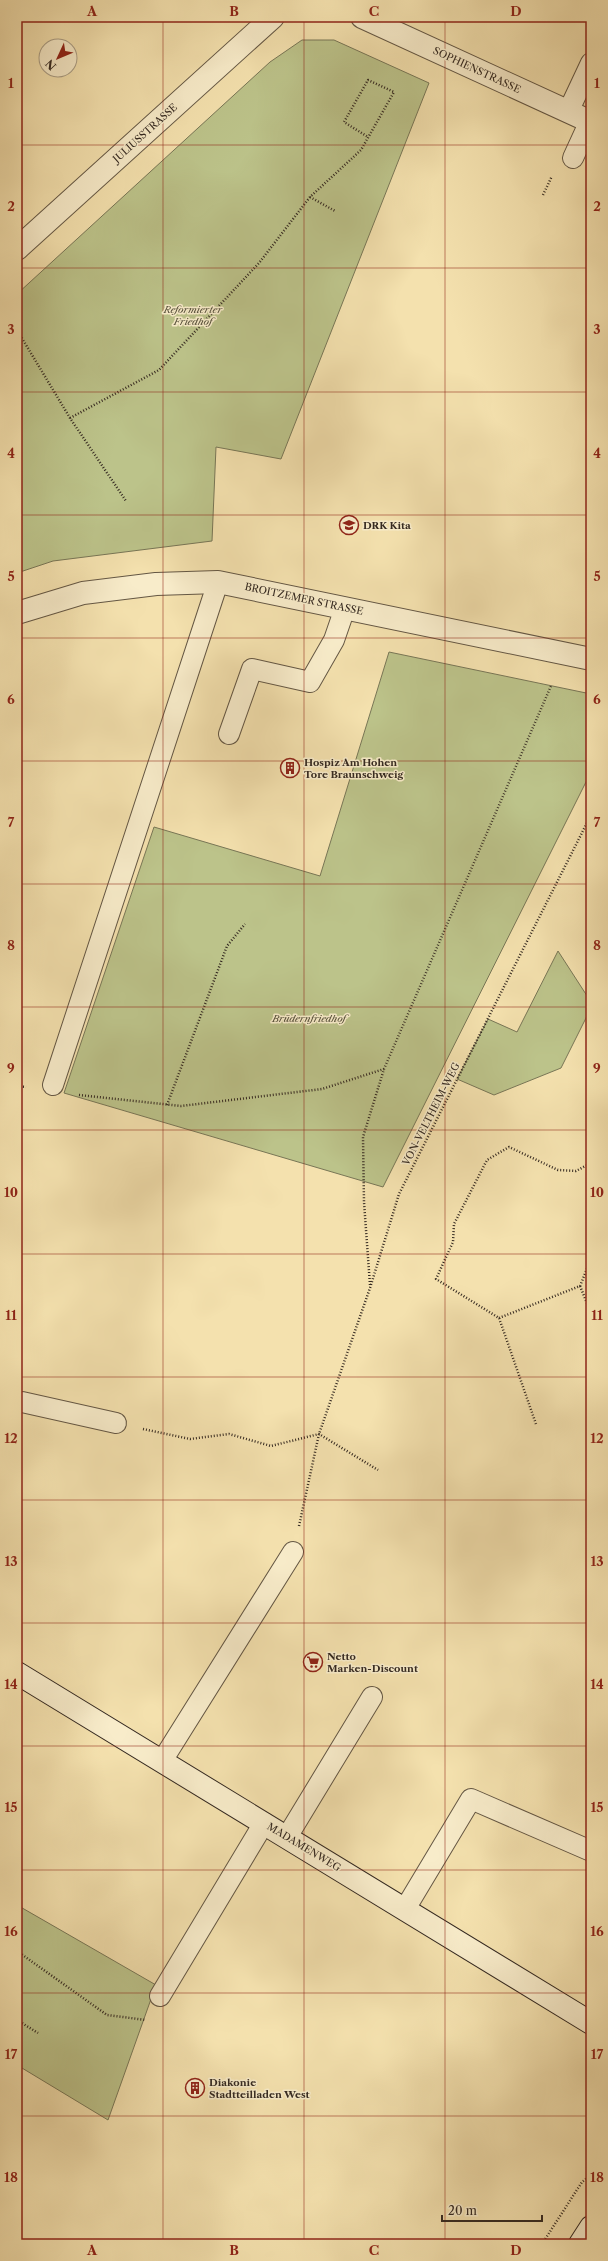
<svg xmlns="http://www.w3.org/2000/svg" width="608" height="2261" viewBox="0 0 608 2261" font-family="'Libre Caslon Text',serif">
	<style>
		.green { fill: #bcc38a; stroke: #787656 }
		.lines { fill: none; stroke-linecap: round; stroke-linejoin: round }
		.lane-casing { stroke: #645744; stroke-width: 22 }
		.street-casing { stroke: #645744; stroke-width: 24 }
		.secondary-casing { stroke: #342921; stroke-width: 24 }
		.path { stroke: #342921; stroke-width: 2.5; stroke-dasharray: 1 2; stroke-linecap: butt }
		.lane { stroke: #f8ecca; stroke-width: 20 }
		.street { stroke: #f8ecca; stroke-width: 22 }
		.secondary { stroke: #f8ecca; stroke-width: 22 }
		.grid { fill: none; stroke: #8f2418; stroke-width: 1; stroke-opacity: 0.55 }
		.labels { text-anchor: middle; dominant-baseline: central; stroke-width: 3; stroke-linejoin: round; paint-order: stroke }
		.street-label { font-size: 10px; fill: #342921; stroke: #f8ecca }
		.park-label { font-size: 10px; font-style: italic; fill: #56503b; stroke: #f8ecca }
		.poi-label { font-size: 10px; font-weight: bold; fill: #342921; stroke: #f8ecca; text-anchor: start }
		.neatline { fill: none; stroke: #8f2418; stroke-width: 1.5 }
		.grid-label { font-size: 13px; text-anchor: middle; font-weight: bold; fill: #8f2418 }
	</style>
	<rect width="100%" height="100%" fill="#f4e1ae"/>
	<filter id="stains"><feTurbulence type="fractalNoise" baseFrequency=".005" numOctaves="4"/><feColorMatrix values="0 0 0 0 .2 0 0 0 0 .09 0 0 0 0 .02 0 0 0 .5 -.17"/></filter>
	<radialGradient id="worn" r=".72"><stop offset=".6" stop-color="#630" stop-opacity="0"/><stop offset="1" stop-color="#630" stop-opacity=".3"/></radialGradient>
	<!-- green -->
	<g class="green">
		<path d="M302 40H334L429 83 281 459 216 447 212 541 53 561 17 573V294L270 62Z"/>
		<path d="M389 652 591 694V772L383 1187 64 1093 154 827 320 876Z"/>
		<path d="M558 951 591 1002V1008L561 1068 494 1095 457 1079 488 1019 517 1032Z"/>
		<path d="M17 1905 156 1985 108 2120 17 2065Z"/>
	</g>
	<g class="lines">
		<!-- lane casing -->
		<g class="lane-casing">
			<g id="lane">
				<path d="M568 112 591 63"/>
				<path d="M573 158 590 121"/>
				<path d="M229 734 252 669 310 682 334 640 345 608"/>
				<path d="M53 1085 218 582"/>
				<path d="M22 1402 116 1423"/>
				<path d="M162 1761 293 1552"/>
				<path d="M287 1837 372 1697"/>
				<path d="M405 1909 471 1799 591 1851"/>
				<path d="M160 1996 264 1823"/>
			</g>
		</g>
		<!-- street casing -->
		<g class="street-casing">
			<g id="street">
				<path d="M362 17 591 122"/>
				<path d="M17 249 273 17"/>
				<path d="M17 613 83 593 156 584 218 582 591 659"/>
			</g>
		</g>
		<!-- secondary casing -->
		<g class="secondary-casing">
			<g id="secondary">
				<path d="M17 1673 591 2023"/>
				<path d="M580 2244 591 2227"/>
			</g>
		</g>
		<!-- path -->
		<g class="path">
			<path d="M543 195 552 176"/>
			<path d="M310 197 335 211"/>
			<path d="M17 330 70 418 126 501"/>
			<path d="M70 418 159 370 259 263 310 197 361 150 394 92 368 80 344 122 368 137"/>
			<path d="M17 1086 26 1087"/>
			<path d="M79 1095 181 1106 322 1089 384 1069"/>
			<path d="M167 1105 227 946 245 924"/>
			<path d="M370 1285 364 1202 363 1137 384 1069 551 686"/>
			<path d="M580 1286 591 1313"/>
			<path d="M499 1318 580 1286 591 1259"/>
			<path d="M536 1424 499 1318 436 1279 453 1242 454 1224 487 1160 509 1147 558 1170 576 1171 591 1163"/>
			<path d="M143 1429 190 1439 229 1434 271 1446 319 1434 378 1470"/>
			<path d="M299 1526 319 1434 370 1288 399 1194 591 815"/>
			<path d="M17 1951 107 2015 146 2020"/>
			<path d="M17 2020 38 2033"/>
			<path d="M542 2244 582 2182 591 2175"/>
		</g>
		<!-- lane -->
		<use href="#lane" class="lane"/>
		<!-- street -->
		<use href="#street" class="street"/>
		<!-- secondary -->
		<use href="#secondary" class="secondary"/>
	</g>
	<!-- grid -->
	<path class="grid" d="M163 17V2244M304 17V2244M445 17V2244M17 145H591M17 268H591M17 392H591M17 515H591M17 638H591M17 761H591M17 884H591M17 1007H591M17 1130H591M17 1254H591M17 1377H591M17 1500H591M17 1623H591M17 1746H591M17 1870H591M17 1993H591M17 2116H591"/>
	<!-- icons -->
	<defs>
		<g id="school-ring" transform="scale(1)"><circle r="9.5" fill="#f8ecca" stroke="#8f2418" stroke-width="1.5"/><path d="M0-5L7-2L0 1L-7-2ZM-4 1L0 2.5L4 1V4Q0 6-4 4Z" fill="#8f2418"/></g>
		<g id="building-ring" transform="scale(1)"><circle r="9.5" fill="#f8ecca" stroke="#8f2418" stroke-width="1.5"/><path d="M-4-6H4V6H1V3H-1V6H-4ZM-2.5-4.3h1.7v1.8h-1.7ZM.8-4.3h1.7v1.8H.8ZM-2.5-1h1.7V.8h-1.7ZM.8-1h1.7V.8H.8Z" fill="#8f2418"/></g>
		<g id="supermarket-ring" transform="scale(1)"><circle r="9.5" fill="#f8ecca" stroke="#8f2418" stroke-width="1.5"/><path d="M-6-5.5h2.5l.6 2H6L4.5 2H-2.5L-4.4-4H-6ZM-1.5 3.2a1.3 1.3 0 1 0 .1 0ZM3 3.2a1.3 1.3 0 1 0 .1 0Z" fill="#8f2418"/></g>
	</defs>
	<g fill-rule="evenodd">
		<use href="#school-ring" x="349" y="525"/>
		<use href="#building-ring" x="290" y="768"/>
		<use href="#supermarket-ring" x="313" y="1662"/>
		<use href="#building-ring" x="195" y="2088"/>
	</g>
	<g class="labels">
		<!-- street labels -->
		<g class="street-label">
			<text transform="translate(477 70) rotate(25)">SOPHIENSTRASSE</text>
			<text transform="translate(145 133) rotate(-42)">JULIUSSTRASSE</text>
			<text transform="translate(304 599) rotate(12)">BROITZEMER STRASSE</text>
			<text transform="translate(431 1114) rotate(-63)">VON-VELTHEIM-WEG</text>
			<text transform="translate(304 1847) rotate(31)">MADAMENWEG</text>
		</g>
		<!-- park labels -->
		<g class="park-label">
			<text x="193" y="309">Reformierter<tspan x="193" dy="12">Friedhof</tspan></text>
			<text x="309" y="1018">Brüdernfriedhof</text>
		</g>
		<!-- poi labels -->
		<g class="poi-label">
			<text x="363" y="525">DRK Kita</text>
			<text x="304" y="762">Hospiz Am Hohen<tspan x="304" dy="12">Tore Braunschweig</tspan></text>
			<text x="327" y="1656">Netto<tspan x="327" dy="12">Marken-Discount</tspan></text>
			<text x="209" y="2082">Diakonie<tspan x="209" dy="12">Stadtteilladen West</tspan></text>
		</g>
	</g>
	<!-- margin -->
	<rect width="608" height="2261" fill="none" stroke="#f4e1ae" stroke-width="44"/>
	<!-- north arrow -->
	<g transform="translate(58 58) rotate(226)"><circle r="19" fill="#f8ecca" stroke="#aa9e86"/>
	<path d="M0-3L7 15L0 10L-7 15Z" fill="#8f2418"/>
	<text y="-6" font-size="11" font-weight="bold" text-anchor="middle" fill="#342921">N</text>
	</g>
	<!-- scale -->
	<path d="M442 2215v6h100v-6" fill="none" stroke="#342921" stroke-width="2"/>
	<text x="448" y="2215" font-size="12" fill="#342921" stroke="#f8ecca" stroke-width="3" paint-order="stroke">20 m</text>
	<rect x="22" y="22" width="564" height="2217" class="neatline"/>
	<g class="grid-label">
		<text x="92" y="16">A</text>
		<text x="234" y="16">B</text>
		<text x="374" y="16">C</text>
		<text x="516" y="16">D</text>
		<text x="11" y="88">1</text>
		<text x="597" y="88">1</text>
		<text x="11" y="211">2</text>
		<text x="597" y="211">2</text>
		<text x="11" y="334">3</text>
		<text x="597" y="334">3</text>
		<text x="11" y="458">4</text>
		<text x="597" y="458">4</text>
		<text x="11" y="581">5</text>
		<text x="597" y="581">5</text>
		<text x="11" y="704">6</text>
		<text x="597" y="704">6</text>
		<text x="11" y="827">7</text>
		<text x="597" y="827">7</text>
		<text x="11" y="950">8</text>
		<text x="597" y="950">8</text>
		<text x="11" y="1073">9</text>
		<text x="597" y="1073">9</text>
		<text x="11" y="1197">10</text>
		<text x="597" y="1197">10</text>
		<text x="11" y="1320">11</text>
		<text x="597" y="1320">11</text>
		<text x="11" y="1443">12</text>
		<text x="597" y="1443">12</text>
		<text x="11" y="1566">13</text>
		<text x="597" y="1566">13</text>
		<text x="11" y="1689">14</text>
		<text x="597" y="1689">14</text>
		<text x="11" y="1812">15</text>
		<text x="597" y="1812">15</text>
		<text x="11" y="1936">16</text>
		<text x="597" y="1936">16</text>
		<text x="11" y="2059">17</text>
		<text x="597" y="2059">17</text>
		<text x="11" y="2182">18</text>
		<text x="597" y="2182">18</text>
		<text x="92" y="2255">A</text>
		<text x="234" y="2255">B</text>
		<text x="374" y="2255">C</text>
		<text x="516" y="2255">D</text>
	</g>
	<rect width="100%" height="100%" filter="url(#stains)"/>
	<rect width="100%" height="100%" fill="url(#worn)"/>
</svg>
